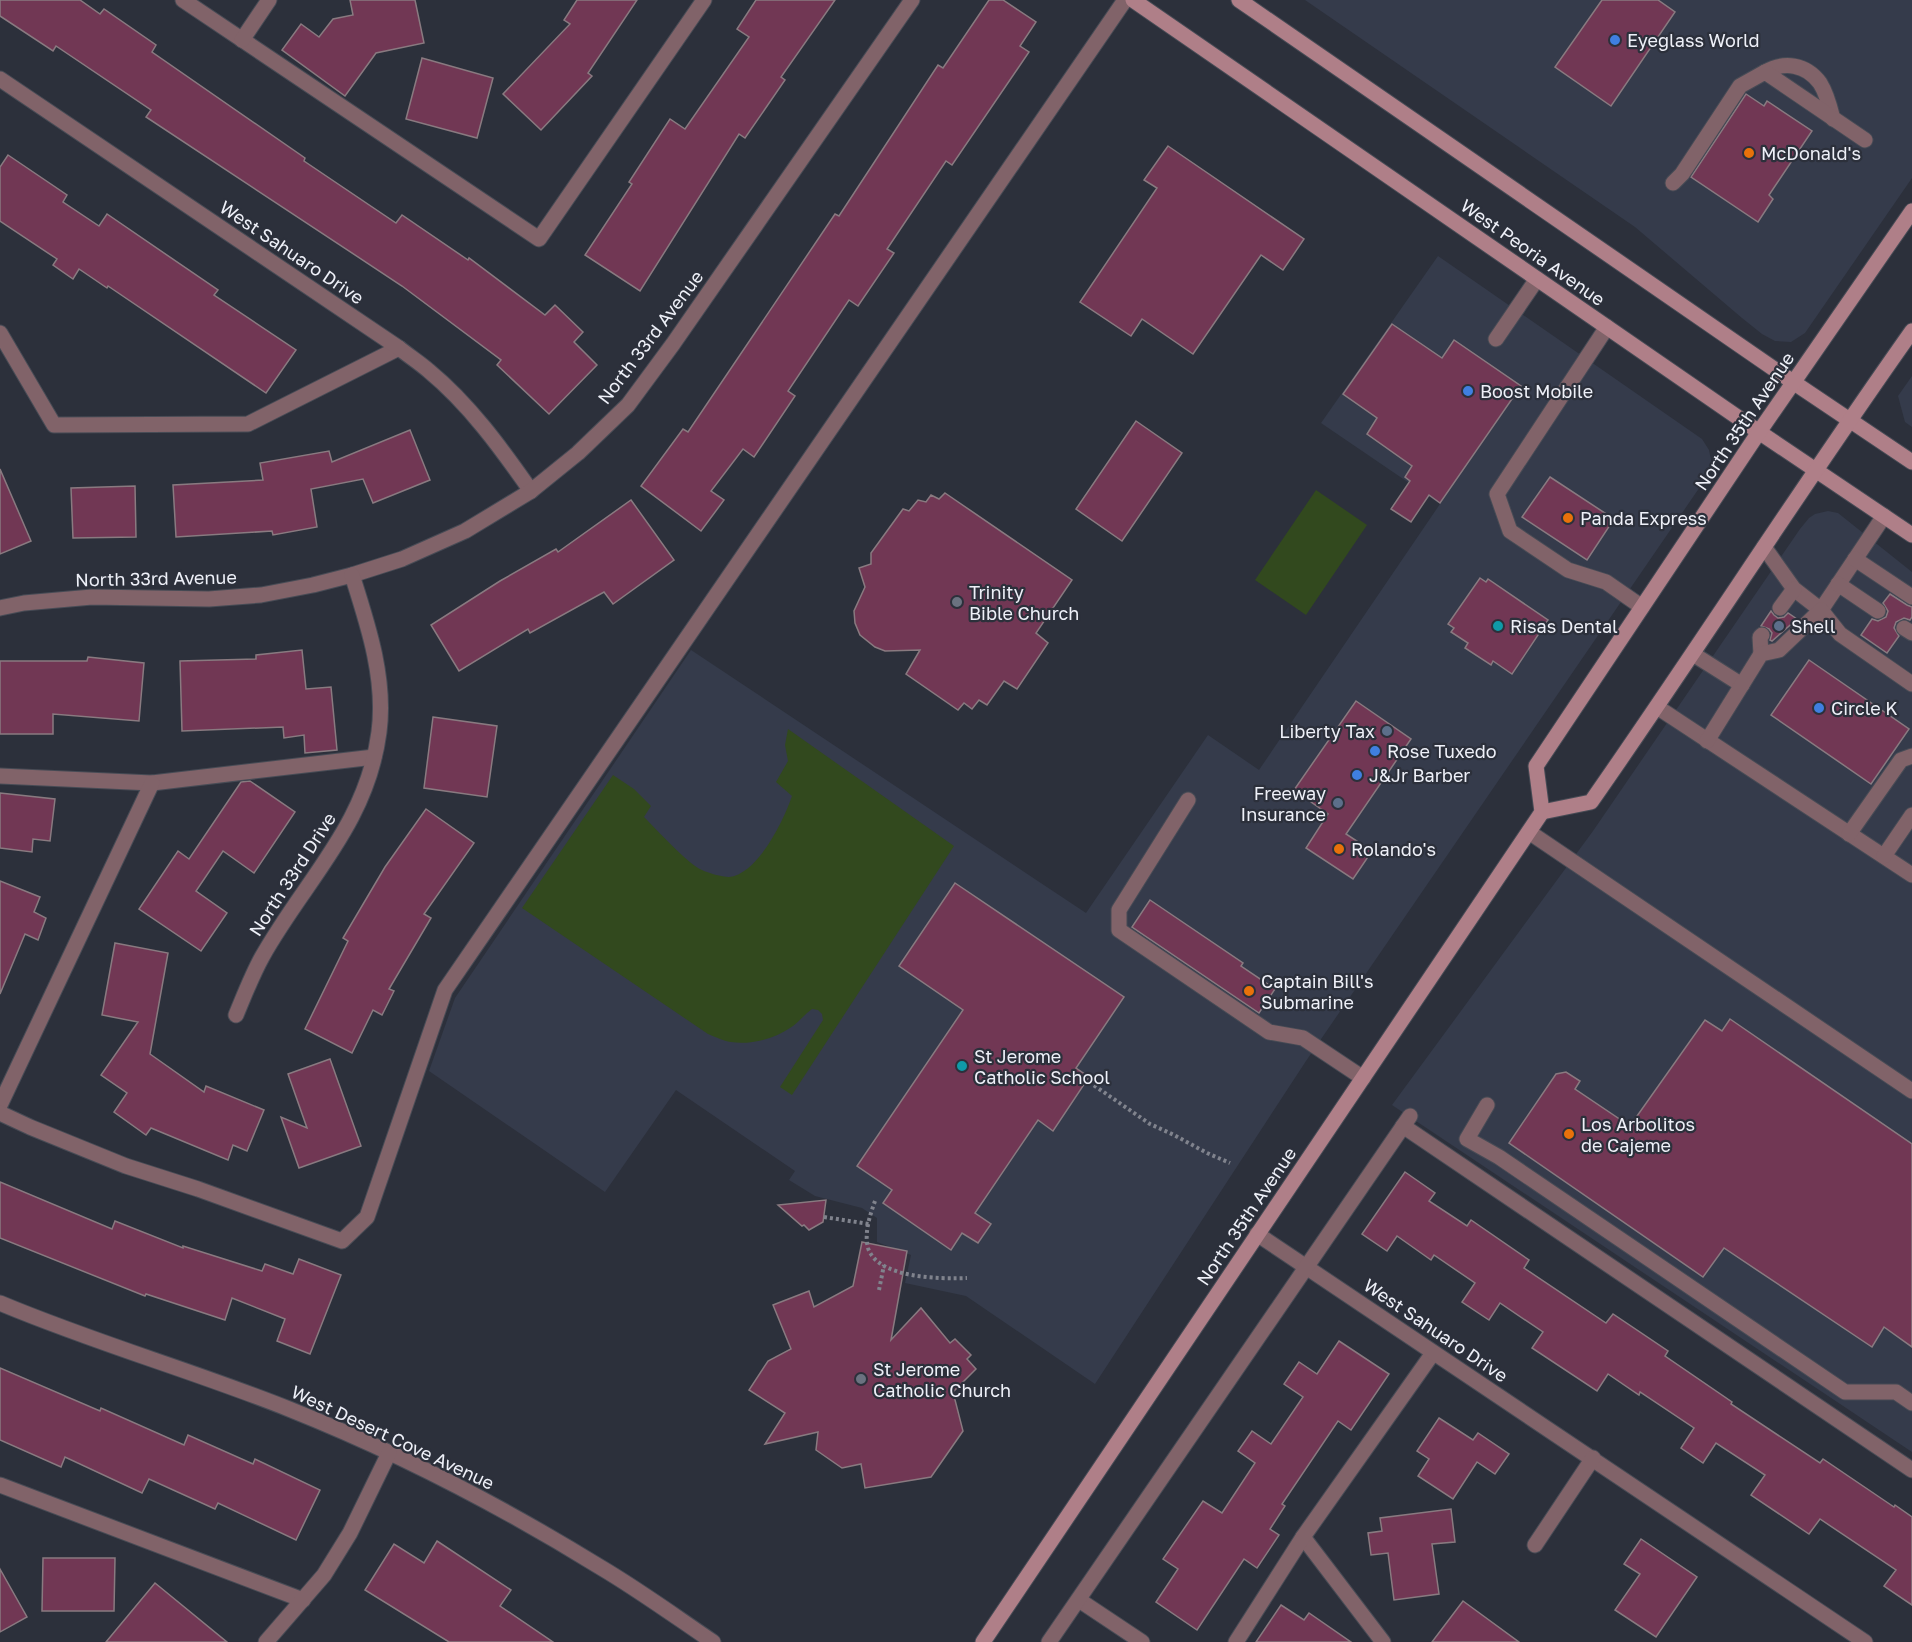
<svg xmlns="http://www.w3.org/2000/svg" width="1912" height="1642" viewBox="0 0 1912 1642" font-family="'Golos Text',sans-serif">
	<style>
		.built { fill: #353b4b }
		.green { fill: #32491e }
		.building { fill: #713754; stroke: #897a80; stroke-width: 1.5 }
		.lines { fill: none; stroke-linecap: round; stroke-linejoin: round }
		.lane-casing { stroke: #474b55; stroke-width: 17 }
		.street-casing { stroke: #474b55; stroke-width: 17 }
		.secondary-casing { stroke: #474b55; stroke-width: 17 }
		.path { stroke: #80838d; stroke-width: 4; stroke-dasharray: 3 3; stroke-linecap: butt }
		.lane { stroke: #816369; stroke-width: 15 }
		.street { stroke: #816369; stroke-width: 15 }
		.secondary { stroke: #af7f88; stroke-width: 15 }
		.shop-dot { fill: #3f7fe0; stroke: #2c303b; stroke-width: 2 }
		.food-dot { fill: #e8710a; stroke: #2c303b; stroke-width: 2 }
		.worship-dot { fill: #6b7280; stroke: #2c303b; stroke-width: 2 }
		.culture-dot { fill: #0f9aa8; stroke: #2c303b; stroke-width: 2 }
		.service-dot { fill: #5c6f8a; stroke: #2c303b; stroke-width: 2 }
		.labels { text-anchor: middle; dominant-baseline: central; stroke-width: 4.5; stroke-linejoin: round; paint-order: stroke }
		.poi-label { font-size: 18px; fill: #eef0f8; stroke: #2c303b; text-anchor: start }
		.street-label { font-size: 18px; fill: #eef0f8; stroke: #2c303b }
	</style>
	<rect width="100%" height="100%" fill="#2c303b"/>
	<!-- built -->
	<g class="built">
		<path d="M1305 0H1912V178L1805 333 1791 342 1775 341 1762 334 1742 318 1635 227Z"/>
		<path d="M1438 256 1702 439 1709 450 1712 465 1704 481 1306 1061 1095 1384 966 1296 905 1283 911 1255 877 1242V1218L862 1208 815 1196 789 1180 795 1171 676 1090 605 1192 429 1071 455 998 691 650 1086 913 1208 735 1259 770 1440 504 1321 423Z"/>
		<path d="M1912 376V427L1905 422 1898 396Z"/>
		<path d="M1828 511 1838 513 1912 572V1452L1392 1105 1593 831 1800 529 1809 518 1815 514Z"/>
	</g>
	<!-- green -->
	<g class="green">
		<path d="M1316 490 1367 525 1306 615 1255 580Z"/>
		<path d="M788 729 954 846 792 1095 780 1087 823 1020 822 1014 818 1010 812 1009C804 1015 798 1023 790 1028 774 1039 750 1045 731 1042 723 1041 716 1037 708 1034L522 908 613 775 634 789 651 806 644 817C655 828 689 865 702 870 708 873 722 877 729 877 758 874 784 820 792 796L776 782 788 761 785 745Z"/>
	</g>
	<!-- building -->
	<g class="building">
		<path d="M0 0H80L100 14 104 9 156 45 152 52 305 158 304 161 396 223 402 215 468 260 469 258 545 315 555 305 583 332 574 342 597 365 549 414 497 365 501 360 402 286 146 117 151 110 56 46 53 51 0 16Z"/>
		<path d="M350 0H415L424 43 376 53 345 96 282 50 301 24 319 37 333 19 353 15Z"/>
		<path d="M577 0H637L588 73 592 76 541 130 503 94 570 24 564 20Z"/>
		<path d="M756 0H835L781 77 785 80 745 138 739 134 640 291 585 255 632 184 629 182 670 119 685 129 749 37 737 29Z"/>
		<path d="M989 0H1003L1036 22 1020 46 1029 52 952 165 946 161 887 249 894 253 858 306 849 300 788 391 795 396 754 457 743 449 711 491 724 500 701 531 641 486 683 429 688 432 835 214 839 216 938 65 943 68Z"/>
		<path d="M1602 0H1658L1675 12 1611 106 1555 67Z"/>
		<path d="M422 58 493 78 477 138 406 119Z"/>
		<path d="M1746 94 1764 106 1767 101 1812 131 1769 195 1773 199 1758 222 1691 177Z"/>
		<path d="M1168 146 1304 239 1283 270 1261 255 1193 354 1142 319 1131 336 1080 302 1157 188 1144 180Z"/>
		<path d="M8 155 67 195 63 202 99 226 107 214 218 290 214 295 296 350 266 393 108 286 107 288 79 269 73 279 53 265 57 259 0 221V167Z"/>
		<path d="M1392 324 1442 358 1454 340 1521 386 1440 503 1429 495 1411 522 1391 509 1410 481 1405 477 1412 466 1367 434 1377 418 1343 394Z"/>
		<path d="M1136 421 1182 453 1122 541 1076 509Z"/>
		<path d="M410 430 430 480 373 503 363 479 311 489 317 527 273 535 272 531 176 537 173 485 263 480 260 463 329 451 332 462Z"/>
		<path d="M0 469 31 541 0 554Z"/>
		<path d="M1550 477 1614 519 1587 560 1522 517Z"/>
		<path d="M135 486 136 537 73 538 71 488Z"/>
		<path d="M945 493 1072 580 1036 633 1048 643 1017 689 1004 681 987 705 979 700 972 709 964 703 958 710 906 674 920 650 885 651 875 647 860 635 855 623 854 611 865 587 859 568 871 564V553L903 509 909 511 918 500 926 502 931 495 939 499Z"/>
		<path d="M631 500 674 560 613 604 604 592 530 633 528 629 459 671 431 625 500 581 556 549 558 552Z"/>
		<path d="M1480 578 1486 582 1488 579 1548 620 1512 674 1493 661 1491 665 1465 648 1468 643 1451 632 1454 628 1448 624Z"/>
		<path d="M1890 594 1907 605 1912 607V617L1910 620 1904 618 1896 622 1894 628 1899 636 1887 653 1861 635 1872 619 1878 621 1886 617 1888 611 1883 603Z"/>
		<path d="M1771 611 1774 615 1778 618 1784 617 1788 613 1797 619 1772 641 1770 640 1772 633 1769 629 1761 626Z"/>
		<path d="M302 650 306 689 331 687 337 750 305 753 304 735 284 738 283 727 182 731 180 661 256 659V655Z"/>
		<path d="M88 657 144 663 139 721 53 714V734H0V661H87Z"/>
		<path d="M1809 660 1909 729 1871 784 1771 715Z"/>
		<path d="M1356 701 1411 739 1346 834 1372 851 1353 879 1306 848 1328 814 1294 790Z"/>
		<path d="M433 717 497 726 487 797 424 788Z"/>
		<path d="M250 781 295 812 254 873 223 851 196 891 227 913 201 951 139 909 178 851 189 859 241 782Z"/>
		<path d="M0 793 55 799 50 841 33 839 32 852 0 848Z"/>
		<path d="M426 809 474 843 424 914 431 918 389 989 394 991 382 1015 373 1010 352 1053 305 1029 348 941 343 938 385 867Z"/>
		<path d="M0 881 40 897 34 912 46 918 38 940 25 934 0 994Z"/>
		<path d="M955 883 1124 997 1076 1068 1089 1077 1053 1131 1038 1120 975 1213 991 1224 978 1243 962 1233 951 1250 883 1203 892 1190 857 1166 963 1010 899 966Z"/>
		<path d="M1150 900 1243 963 1241 966 1275 989 1259 1013 1132 927Z"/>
		<path d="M115 943 168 953 150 1054 204 1092 206 1086 264 1110 247 1151 233 1145 228 1160 151 1128 146 1135 114 1112 127 1093 101 1075 138 1022 102 1015Z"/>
		<path d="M1730 1019 1912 1144V1347L1884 1327 1872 1347 1724 1248 1703 1277 1509 1143 1556 1074 1566 1072 1580 1081 1575 1089 1630 1126 1705 1020 1722 1031Z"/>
		<path d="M330 1059 361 1146 299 1168 281 1117 307 1128 288 1074Z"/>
		<path d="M1405 1172 1435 1193 1429 1201 1467 1226 1471 1220 1529 1260 1524 1268 1606 1323 1613 1314 1668 1351 1665 1356 1732 1402 1731 1404 1820 1463 1823 1459 1894 1507 1895 1505 1912 1517V1605L1884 1586 1896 1570 1820 1519 1809 1534 1751 1495 1765 1475 1716 1443 1703 1463 1681 1448 1694 1428 1640 1392 1639 1395 1608 1374 1597 1391 1532 1348 1543 1332 1500 1303 1489 1320 1462 1302 1475 1283 1434 1255 1431 1260 1397 1236 1387 1251 1362 1234Z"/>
		<path d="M0 1182 112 1229 115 1221 183 1248V1246L262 1271 265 1264 293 1274 299 1259 341 1275 310 1354 277 1341 285 1319 232 1298 225 1320 146 1294 145 1296 0 1238Z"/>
		<path d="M826 1200 823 1222 809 1230 804 1225 802 1226 778 1205Z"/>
		<path d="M862 1242 907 1251 891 1340 921 1308 950 1343 955 1339 971 1355 967 1359 976 1369 953 1392 963 1431 931 1477 865 1488 861 1464 842 1468 816 1450 818 1432 765 1444 785 1413 749 1390 768 1361 791 1349 773 1305 809 1291 814 1307 853 1286Z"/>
		<path d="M1339 1341 1389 1374 1351 1430 1338 1421 1282 1504 1285 1506 1270 1529 1279 1535 1257 1568 1244 1559 1197 1630 1156 1602 1178 1569 1163 1559 1203 1501 1222 1513 1255 1463 1238 1451 1252 1431 1271 1444 1303 1397 1284 1384 1299 1362 1317 1374Z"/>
		<path d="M0 1368 100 1411 101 1408 184 1445 188 1435 253 1464 255 1459 320 1490 296 1540 218 1503 215 1509 149 1479 142 1493 65 1457 61 1467 0 1440Z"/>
		<path d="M1439 1418 1473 1440 1478 1433 1509 1454 1495 1474 1477 1462 1453 1499 1418 1476 1429 1459 1417 1451Z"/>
		<path d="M1451 1509 1455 1542 1432 1544 1439 1594 1394 1600 1388 1553 1371 1555 1368 1533 1382 1531 1380 1518Z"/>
		<path d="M1641 1539 1697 1577 1656 1637 1615 1610 1640 1574 1624 1564Z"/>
		<path d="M437 1541 511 1590 500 1606 553 1642H449L365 1590 394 1544 424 1563Z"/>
		<path d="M43 1558H115L114 1611H42Z"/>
		<path d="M0 1569 27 1617 0 1632Z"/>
		<path d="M155 1583 227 1642H106Z"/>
		<path d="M1463 1601 1519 1642H1432Z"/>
		<path d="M1281 1605 1304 1620 1309 1613 1351 1642H1256Z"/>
	</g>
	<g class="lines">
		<!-- lane casing -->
		<g class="lane-casing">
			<g id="lane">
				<path d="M183 0 539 239 704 0"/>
				<path d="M242 40 269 0"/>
				<path d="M1765 72C1784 61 1806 64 1820 83 1827 94 1830 107 1833 119"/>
				<path d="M1673 183 1682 174 1740 86 1765 72 1865 140"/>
				<path d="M1607 327 1497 494 1510 531 1568 570 1606 582 1642 607"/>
				<path d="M0 333 54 425 248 424 399 348"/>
				<path d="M1496 339 1537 279"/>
				<path d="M1764 547 1794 589 1821 610 1884 516"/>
				<path d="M1855 559 1912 597"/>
				<path d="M1838 584 1878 611"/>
				<path d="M1780 608 1794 589"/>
				<path d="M1904 628 1912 633"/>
				<path d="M1693 654 1742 685"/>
				<path d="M1761 654 1760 637 1762 635"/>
				<path d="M1657 707 1912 875"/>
				<path d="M1707 741 1761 654 1779 650 1821 610 1840 634 1912 684"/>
				<path d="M0 776 152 783 374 757"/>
				<path d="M1188 800 1119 910V930L1269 1032 1303 1038 1363 1078"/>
				<path d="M1529 832 1912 1091"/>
				<path d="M1849 834 1901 760 1912 756"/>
				<path d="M1884 856 1912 815"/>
				<path d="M0 1105 152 783"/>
				<path d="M1487 1105 1467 1139 1499 1157 1845 1392H1896L1912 1403"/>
				<path d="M0 1113 30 1127 126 1166 198 1189 342 1241 367 1217 445 990 1125 0"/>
				<path d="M1403 1126 1912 1470"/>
				<path d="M0 1485 303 1600"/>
				<path d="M1303 1537 1383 1642"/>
				<path d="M1236 1642 1303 1537 1433 1353"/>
			</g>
		</g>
		<!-- street casing -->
		<g class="street-casing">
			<g id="street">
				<path d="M0 79 399 348C409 356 420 363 429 371 469 404 501 448 531 491"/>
				<path d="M0 608 24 603 92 597 209 599 261 595 313 585 352 575 402 559 465 531 531 491 578 453 628 405 673 344 912 0"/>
				<path d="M236 1015C244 996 252 975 262 957 305 880 367 825 379 732 386 679 368 625 352 575"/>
				<path d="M1257 1234 1865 1642"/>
				<path d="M0 1303C95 1343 194 1371 289 1409 397 1452 501 1506 600 1567 639 1590 676 1617 713 1642"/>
				<path d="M1535 1545 1593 1458"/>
				<path d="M1079 1600 1142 1642"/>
				<path d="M266 1642 324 1575 350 1533 389 1453"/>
				<path d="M1049 1642 1410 1116"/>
			</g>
		</g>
		<!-- secondary casing -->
		<g class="secondary-casing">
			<g id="secondary">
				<path d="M1133 0 1759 432 1912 535"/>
				<path d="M1239 0 1793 382 1912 462"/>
				<path d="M1542 812 1591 802C1700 646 1802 486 1912 331"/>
				<path d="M983 1642 1542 812 1536 766 1759 432 1912 211"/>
			</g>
		</g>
		<!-- path -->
		<g class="path">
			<path d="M1089 1082 1150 1124 1174 1135 1207 1153 1230 1163"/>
			<path d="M875 1201C870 1215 864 1233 868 1248 878 1279 941 1279 967 1278"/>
			<path d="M824 1217 869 1224"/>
			<path d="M879 1290 884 1265"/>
		</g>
		<!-- lane -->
		<use href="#lane" class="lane"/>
		<!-- street -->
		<use href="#street" class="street"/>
		<!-- secondary -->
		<use href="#secondary" class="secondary"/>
	</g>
	<!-- markers -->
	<g class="shop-dot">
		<circle cx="1615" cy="40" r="6"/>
		<circle cx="1468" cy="391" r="6"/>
		<circle cx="1819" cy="708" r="6"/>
		<circle cx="1375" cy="751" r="6"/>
		<circle cx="1357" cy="775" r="6"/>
	</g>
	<g class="food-dot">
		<circle cx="1749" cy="153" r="6"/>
		<circle cx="1568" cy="518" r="6"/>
		<circle cx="1339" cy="849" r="6"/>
		<circle cx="1249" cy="991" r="6"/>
		<circle cx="1569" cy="1134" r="6"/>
	</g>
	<g class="worship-dot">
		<circle cx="957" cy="602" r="6"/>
		<circle cx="861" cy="1379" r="6"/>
	</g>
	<g class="culture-dot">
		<circle cx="1498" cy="626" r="6"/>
		<circle cx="962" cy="1066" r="6"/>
	</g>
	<g class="service-dot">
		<circle cx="1779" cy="626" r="6"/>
		<circle cx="1387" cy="731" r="6"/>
		<circle cx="1338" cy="803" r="6"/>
	</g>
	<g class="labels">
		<!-- poi labels -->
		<g class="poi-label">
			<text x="1627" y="40">Eyeglass World</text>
			<text x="1761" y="153">McDonald's</text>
			<text x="1480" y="391">Boost Mobile</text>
			<text x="1580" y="518">Panda Express</text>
			<text x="969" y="592">Trinity<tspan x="969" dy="21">Bible Church</tspan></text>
			<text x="1510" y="626">Risas Dental</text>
			<text x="1791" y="626">Shell</text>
			<text x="1831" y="708">Circle K</text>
			<text x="1375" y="731" text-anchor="end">Liberty Tax</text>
			<text x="1387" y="751">Rose Tuxedo</text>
			<text x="1369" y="775">J&amp;Jr Barber</text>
			<text x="1326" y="793" text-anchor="end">Freeway<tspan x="1326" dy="21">Insurance</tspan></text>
			<text x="1351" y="849">Rolando's</text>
			<text x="1261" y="981">Captain Bill's<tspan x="1261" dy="21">Submarine</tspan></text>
			<text x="974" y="1056">St Jerome<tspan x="974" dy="21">Catholic School</tspan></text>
			<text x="1581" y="1124">Los Arbolitos<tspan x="1581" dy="21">de Cajeme</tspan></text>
			<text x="873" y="1369">St Jerome<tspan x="873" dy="21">Catholic Church</tspan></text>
		</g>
		<!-- street labels -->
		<g class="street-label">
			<text transform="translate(292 252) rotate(34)">West Sahuaro Drive</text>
			<text transform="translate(1533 252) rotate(35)">West Peoria Avenue</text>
			<text transform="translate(650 337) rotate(-53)">North 33rd Avenue</text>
			<text transform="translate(1744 421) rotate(-56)">North 35th Avenue</text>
			<text transform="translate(156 578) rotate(-1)">North 33rd Avenue</text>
			<text transform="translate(292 874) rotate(-57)">North 33rd Drive</text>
			<text transform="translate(1246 1216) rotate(-56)">North 35th Avenue</text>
			<text transform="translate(1436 1330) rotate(34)">West Sahuaro Drive</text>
			<text transform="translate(393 1437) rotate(25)">West Desert Cove Avenue</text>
		</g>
	</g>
</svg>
